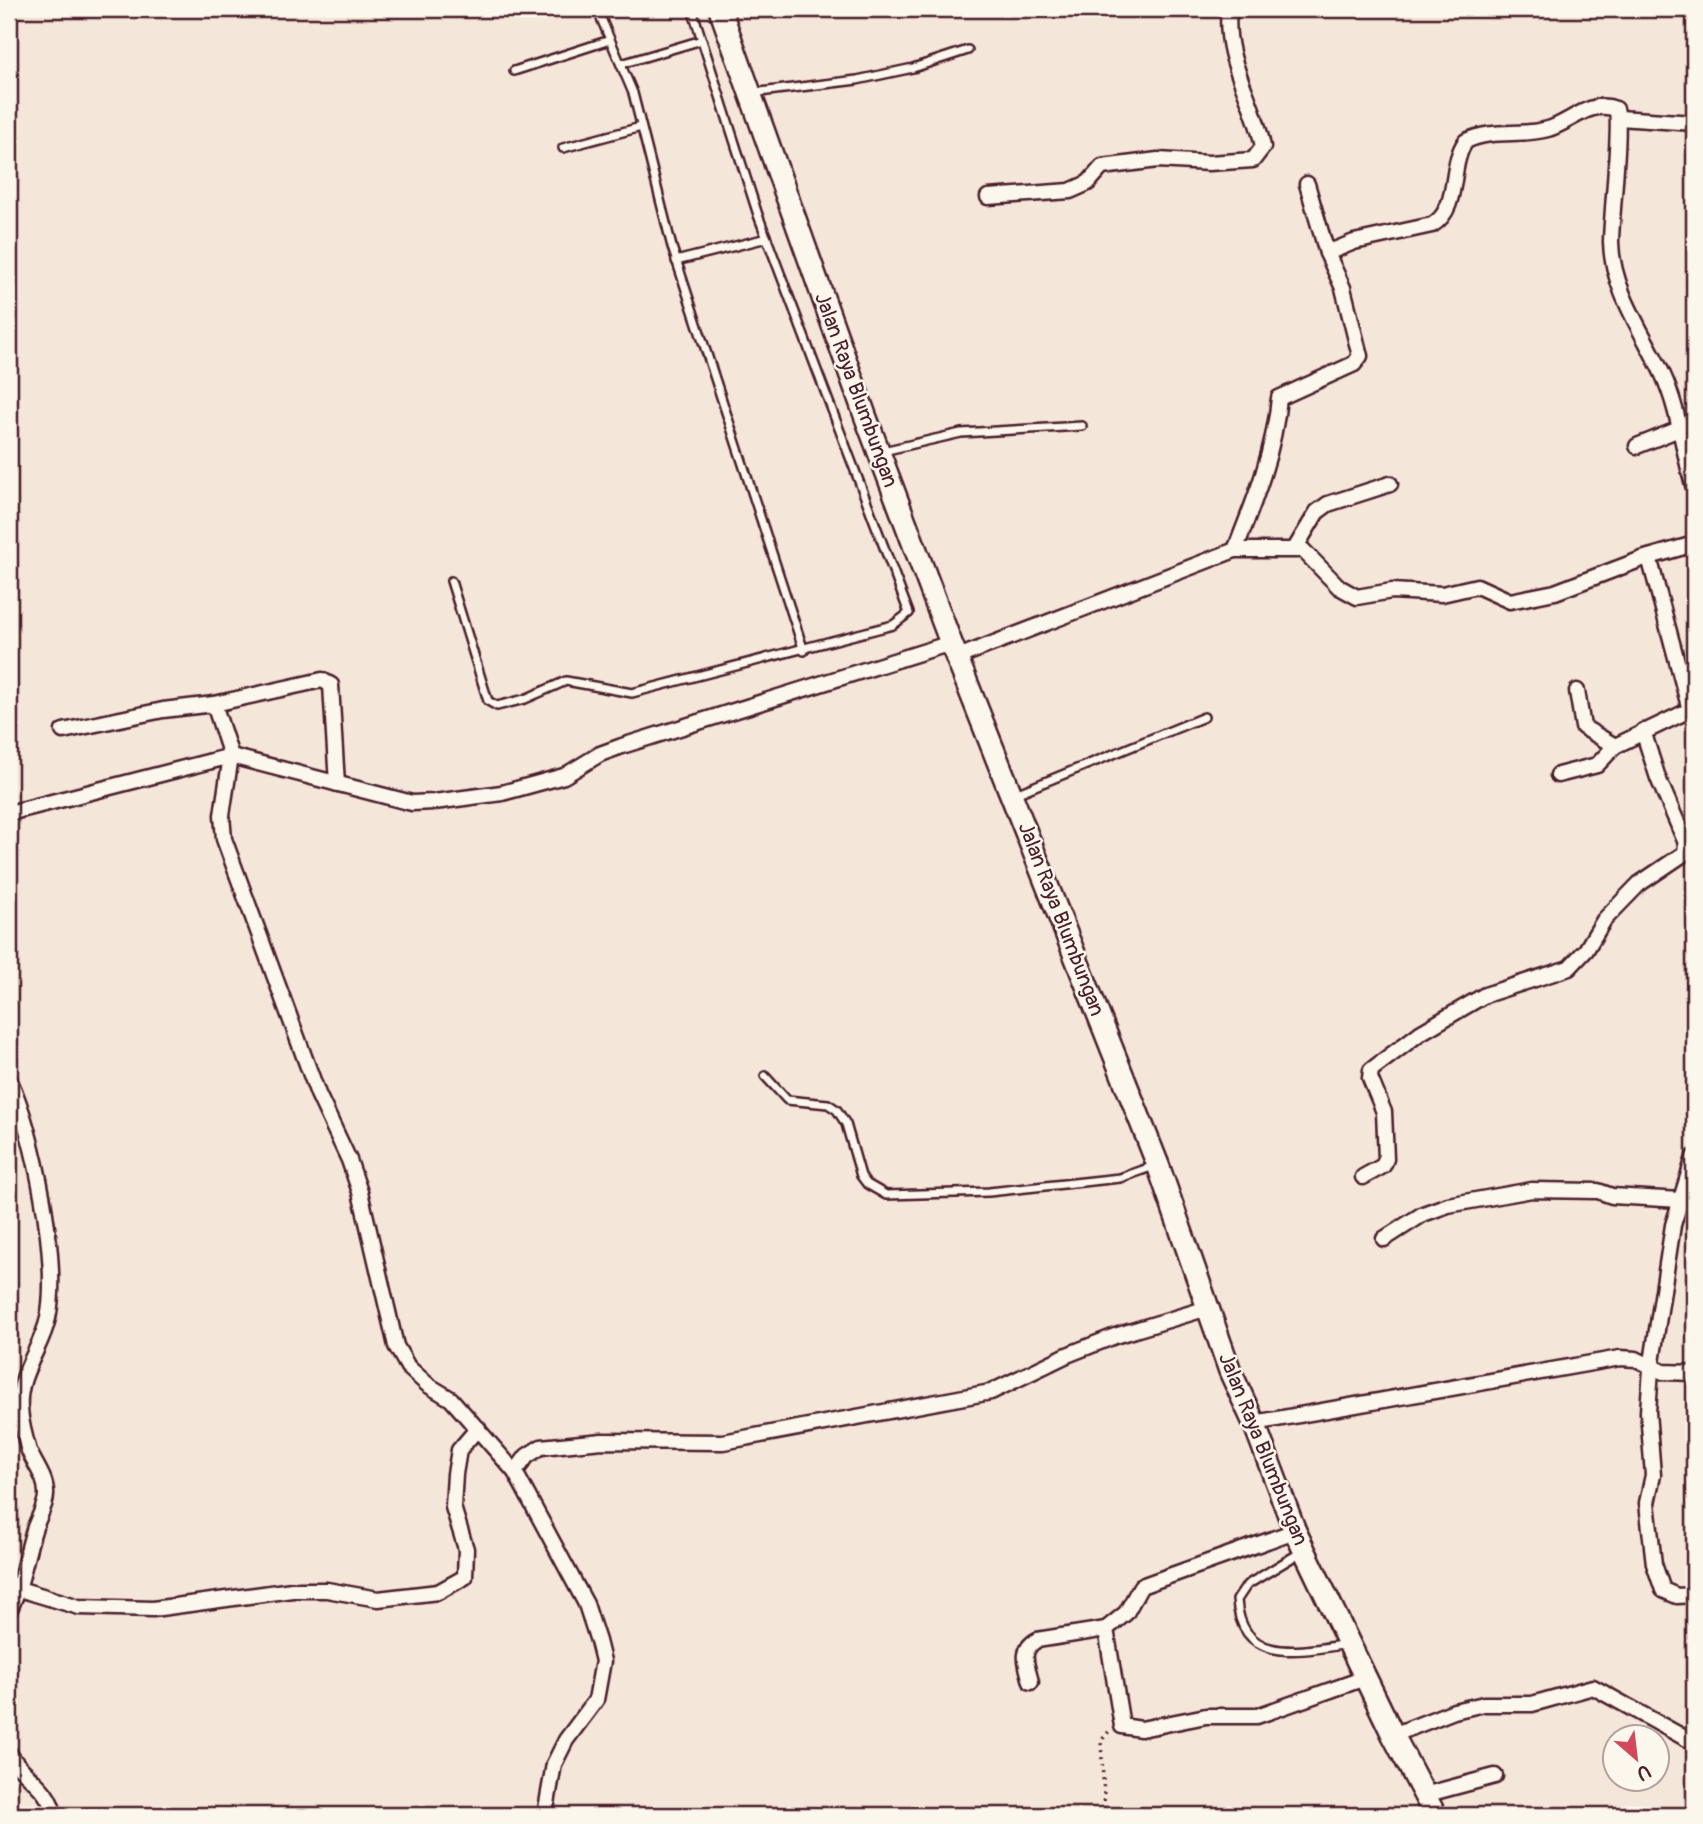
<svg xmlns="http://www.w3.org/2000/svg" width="1703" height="1824" viewBox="0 0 1703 1824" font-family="Pangolin,sans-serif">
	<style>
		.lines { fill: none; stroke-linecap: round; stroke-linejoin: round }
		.service-casing { stroke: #4a1f2b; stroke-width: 12 }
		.minor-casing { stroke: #4a1f2b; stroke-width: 19 }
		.primary-casing { stroke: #4a1f2b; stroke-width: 26 }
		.path { stroke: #4a1f2b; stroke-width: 3.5; stroke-dasharray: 2 5; stroke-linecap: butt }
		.service { stroke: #fbf7ec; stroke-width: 7 }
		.minor { stroke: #fbf7ec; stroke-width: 14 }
		.primary { stroke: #fbf7ec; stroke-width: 21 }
		.labels { text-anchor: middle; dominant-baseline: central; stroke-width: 5; stroke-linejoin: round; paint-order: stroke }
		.street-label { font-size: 21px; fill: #4a1f2b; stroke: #fbf7ec }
	</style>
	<rect width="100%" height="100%" fill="#f5e6da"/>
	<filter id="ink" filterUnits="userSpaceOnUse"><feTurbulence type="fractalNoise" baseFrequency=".0143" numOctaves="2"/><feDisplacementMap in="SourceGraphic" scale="14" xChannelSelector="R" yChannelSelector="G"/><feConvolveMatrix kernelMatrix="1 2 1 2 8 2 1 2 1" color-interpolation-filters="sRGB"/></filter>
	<g filter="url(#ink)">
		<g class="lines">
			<!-- service casing -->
			<g class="service-casing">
				<g id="service">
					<path d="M597 9 633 93 672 247 804 651"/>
					<path d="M621 64 702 40"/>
					<path d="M514 71 610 40"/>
					<path d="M752 93 857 80 913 68 968 50"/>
					<path d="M563 148 641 127"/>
					<path d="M676 261 767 238"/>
					<path d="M883 451 961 433 1082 426"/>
					<path d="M451 581 488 701 497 706 525 699 566 681 632 693 893 625 909 613 758 215 692 9"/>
					<path d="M1013 795 1204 717"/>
					<path d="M765 1076 787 1100 828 1104 837 1110 846 1124 861 1176 867 1184 886 1195 989 1192 1120 1178 1154 1166"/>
					<path d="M1303 1551 1247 1585 1237 1600C1241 1666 1301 1651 1348 1644"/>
				</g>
			</g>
			<!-- minor casing -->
			<g class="minor-casing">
				<g id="minor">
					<path d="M1619 118 1694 123"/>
					<path d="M988 197 1070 191 1088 183 1102 167 1158 160 1209 163 1253 160 1263 147C1254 98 1223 61 1229 9"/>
					<path d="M1327 253 1354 242 1432 225C1461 208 1448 165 1466 141 1493 128 1521 137 1548 129 1570 123 1590 99 1616 109 1622 121 1611 219 1611 242 1612 290 1643 332 1663 375 1679 410 1683 451 1694 488"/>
					<path d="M1637 446 1694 423"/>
					<path d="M1296 547 1317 512 1328 504 1390 484"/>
					<path d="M1235 550C1255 500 1274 452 1279 398L1354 364 1360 356 1343 288 1327 253 1307 184"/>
					<path d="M1649 557 1690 710"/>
					<path d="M958 657 1235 550H1303L1339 587 1357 597 1392 591 1442 594 1477 586 1510 601 1555 592 1642 559 1694 544"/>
					<path d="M1577 691 1583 727 1615 746"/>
					<path d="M214 704 322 680 331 685 337 784"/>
					<path d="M63 731 163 710 214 704 231 756 222 815 224 839 318 1094 349 1160 360 1192 396 1346 408 1367 428 1385 451 1399 515 1472 586 1604 598 1641 603 1661 596 1700 566 1740 554 1764 545 1815"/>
					<path d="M1558 775 1597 765 1615 746 1694 708"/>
					<path d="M9 813 231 756 412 803 434 802 502 793 564 776 600 754 622 746 951 643"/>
					<path d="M9 1079C34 1131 60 1263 48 1318 42 1348 17 1374 20 1409 21 1422 25 1438 29 1451 35 1465 47 1479 46 1495 46 1506 37 1520 34 1530 25 1558 22 1585 9 1611"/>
					<path d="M1694 1157 1673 1225 1651 1369 1648 1412 1653 1475 1647 1503 1654 1564 1663 1590 1677 1596 1694 1595"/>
					<path d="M1363 1177 1383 1166 1386 1159 1384 1112 1370 1078 1371 1070 1420 1033 1485 995 1569 968 1586 950 1604 920 1639 884 1685 853 1686 843 1658 778 1643 731"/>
					<path d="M1384 1239 1423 1214 1448 1205 1532 1190 1598 1191 1612 1196 1681 1200"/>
					<path d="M1254 1423 1620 1358 1636 1359 1663 1372 1694 1373"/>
					<path d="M515 1472 527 1456 541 1447 602 1441 723 1442 991 1392 1067 1355 1115 1336 1208 1308"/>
					<path d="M1295 1531 1141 1586 1126 1613 1106 1629 1122 1726 1141 1729 1206 1716H1257L1365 1678"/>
					<path d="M9 1586 79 1607 153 1609 292 1590H327L378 1599 438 1592 465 1577 466 1549 453 1507 455 1474 459 1450 478 1428"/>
					<path d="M1031 1682C1027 1665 1019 1650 1037 1640L1106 1629"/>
					<path d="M1393 1735 1454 1711 1484 1704H1532L1593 1687 1694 1743"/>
					<path d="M9 1753C23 1778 49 1785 54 1815"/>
					<path d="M1424 1795 1495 1776"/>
				</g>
			</g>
			<!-- primary casing -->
			<g class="primary-casing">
				<path id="primary" d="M720 9 866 418 951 643 1158 1165 1230 1371 1254 1423 1295 1531 1393 1735 1435 1815"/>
			</g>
			<!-- path -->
			<path class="path" d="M1105 1815 1101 1741 1110 1730"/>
			<!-- service -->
			<use href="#service" class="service"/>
			<!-- minor -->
			<use href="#minor" class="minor"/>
			<!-- primary -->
			<use href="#primary" class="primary"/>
		</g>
	</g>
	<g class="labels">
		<!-- street labels -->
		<g class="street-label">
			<text transform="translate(856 390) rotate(70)">Jalan Raya Blumbungan</text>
			<text transform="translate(1061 919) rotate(69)">Jalan Raya Blumbungan</text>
			<text transform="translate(1263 1449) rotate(68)">Jalan Raya Blumbungan</text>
		</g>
	</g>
	<!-- margin -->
	<rect width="1703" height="1824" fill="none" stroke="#fbf7ec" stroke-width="35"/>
	<rect x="18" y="18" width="1668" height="1789" fill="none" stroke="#4a1f2b" stroke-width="2.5" filter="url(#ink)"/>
	<!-- north arrow -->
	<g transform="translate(1636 1758) rotate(152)"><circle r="33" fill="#fbf7ec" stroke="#b4a19f" stroke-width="2"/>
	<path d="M0-5L12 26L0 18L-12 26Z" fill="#d1495b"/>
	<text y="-10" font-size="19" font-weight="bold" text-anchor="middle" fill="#4a1f2b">U</text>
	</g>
</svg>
